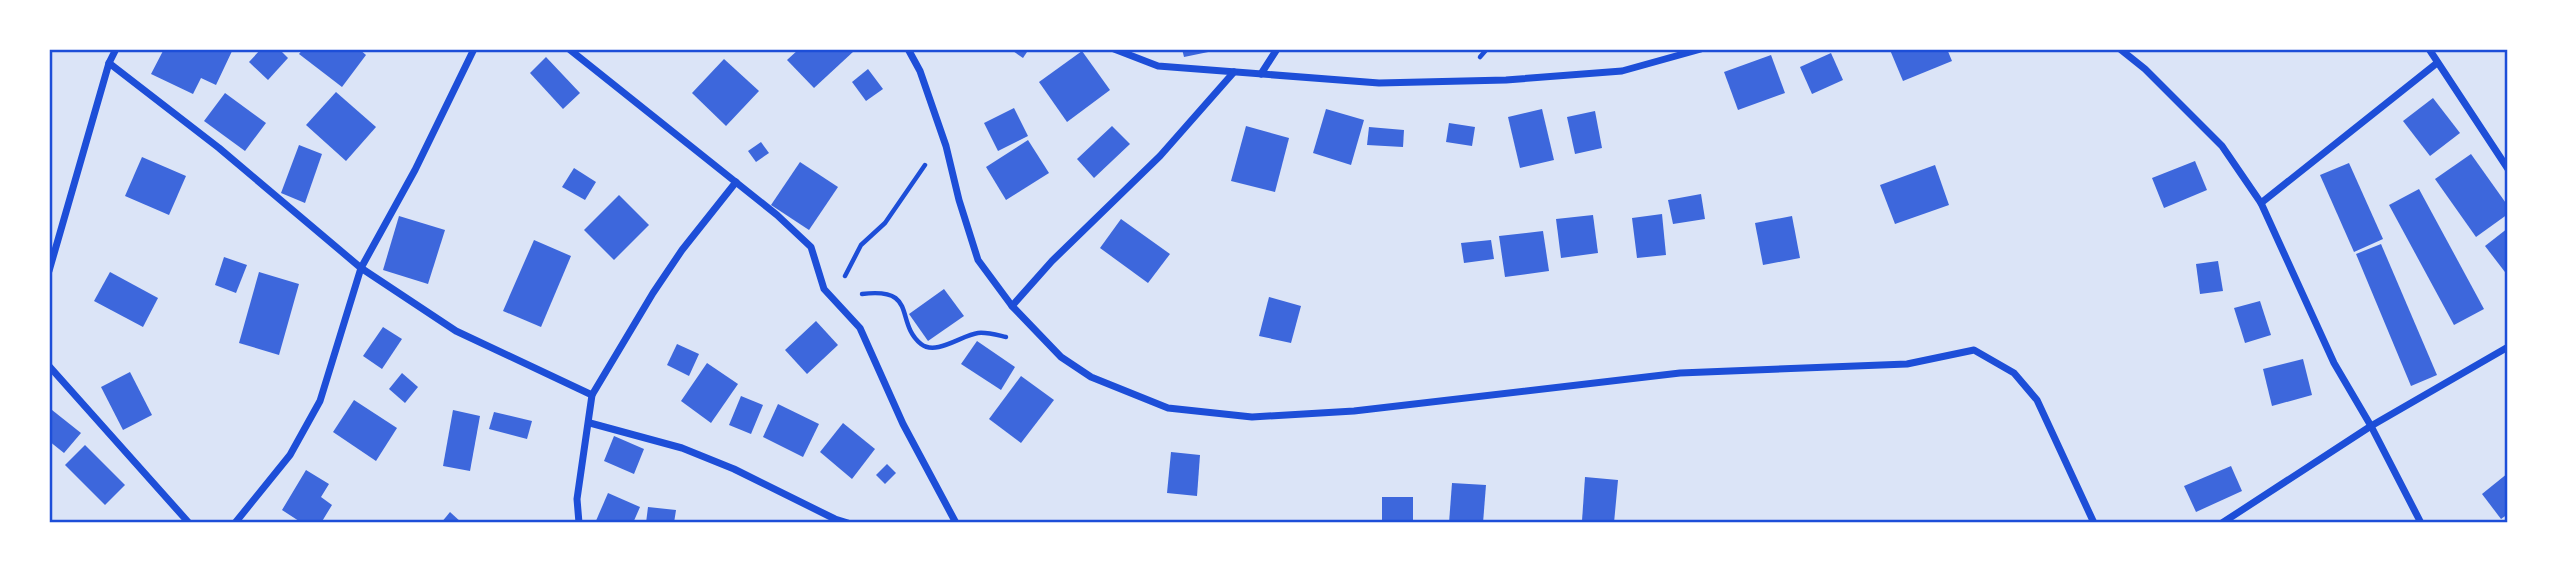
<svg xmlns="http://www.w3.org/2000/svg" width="2557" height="572" viewBox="0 0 2557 572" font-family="Arial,sans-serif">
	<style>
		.green { fill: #dbe4f7 }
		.building { fill: #3d67dc }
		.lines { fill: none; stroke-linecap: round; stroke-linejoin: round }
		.path { stroke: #1d4ed8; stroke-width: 4.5 }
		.minor { stroke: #1d4ed8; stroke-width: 7 }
		.neatline { fill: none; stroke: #1d4ed8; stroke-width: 2.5 }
	</style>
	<rect width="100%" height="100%" fill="#f2f2f2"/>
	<!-- green -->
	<rect class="green" x="49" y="49" width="2459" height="474"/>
	<!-- building -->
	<g class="building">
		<path d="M164 49H233L216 85 201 78 193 94 151 74Z"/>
		<path d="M261 49H279L288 58 268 80 249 62Z"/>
		<path d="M303 49H359L366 55 342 87 299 54Z"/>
		<path d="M799 49H852L854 51 814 88 787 60Z"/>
		<path d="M1010 49H1029L1023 58Z"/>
		<path d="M1182 49H1218V50L1184 57Z"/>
		<path d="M1947 49 1952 61 1903 81 1890 50Z"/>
		<path d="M1082 51 1110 90 1067 122 1039 82Z"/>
		<path d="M1831 53 1843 80 1812 94 1800 67Z"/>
		<path d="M1771 55 1785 93 1738 110 1724 72Z"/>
		<path d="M546 57 580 93 563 109 530 73Z"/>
		<path d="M724 59 759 91 726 126 692 93Z"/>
		<path d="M868 69 883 89 866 101 852 82Z"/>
		<path d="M336 92 376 127 346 161 306 125Z"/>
		<path d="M225 93 266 123 245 151 204 121Z"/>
		<path d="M2433 98 2460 133 2430 156 2403 121Z"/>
		<path d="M1014 108 1028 136 998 151 984 123Z"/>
		<path d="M1326 109 1364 120 1351 165 1313 153Z"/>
		<path d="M1542 109 1554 160 1520 168 1508 117Z"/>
		<path d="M1595 111 1602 148 1575 154 1567 117Z"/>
		<path d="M1449 123 1475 127 1472 146 1446 142Z"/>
		<path d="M1112 126 1130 144 1094 178 1077 159Z"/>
		<path d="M1246 126 1289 138 1275 192 1231 181Z"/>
		<path d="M1369 127 1404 130 1403 147 1367 145Z"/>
		<path d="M1028 140 1049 173 1006 200 986 167Z"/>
		<path d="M761 142 769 153 756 162 748 151Z"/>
		<path d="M299 145 322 154 305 203 281 193Z"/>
		<path d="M2471 154 2508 206V214L2476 237 2435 179Z"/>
		<path d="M142 157 186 176 169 215 125 196Z"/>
		<path d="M2195 161 2207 190 2164 208 2152 178Z"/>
		<path d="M800 162 838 187 809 230 771 205Z"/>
		<path d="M2349 163 2383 239 2354 252 2320 175Z"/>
		<path d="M1935 165 1949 205 1895 224 1880 185Z"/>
		<path d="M574 168 596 182 585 200 562 187Z"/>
		<path d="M2419 189 2484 309 2454 325 2389 205Z"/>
		<path d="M1701 194 1705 219 1673 224 1668 200Z"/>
		<path d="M619 195 649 225 614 260 584 230Z"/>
		<path d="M1662 214 1666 255 1637 258 1632 218Z"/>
		<path d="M1593 215 1598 253 1561 258 1556 219Z"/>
		<path d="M399 216 445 230 428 284 383 270Z"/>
		<path d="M1792 216 1800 258 1763 265 1755 223Z"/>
		<path d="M1121 219 1170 254 1148 283 1100 248Z"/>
		<path d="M2508 228V276L2485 246Z"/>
		<path d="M1543 231 1549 271 1505 277 1499 236Z"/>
		<path d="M534 240 571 256 541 327 503 311Z"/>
		<path d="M1491 240 1494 259 1464 263 1461 243Z"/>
		<path d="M2381 244 2437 375 2411 386 2356 254Z"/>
		<path d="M224 257 247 265 236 293 215 285Z"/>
		<path d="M2218 261 2223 291 2200 294 2196 264Z"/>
		<path d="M110 272 158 298 143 327 94 301Z"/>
		<path d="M259 272 299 284 279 355 239 343Z"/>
		<path d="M944 289 964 316 928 341 909 314Z"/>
		<path d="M1269 297 1301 306 1291 343 1259 336Z"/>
		<path d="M2260 301 2271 335 2245 343 2234 308Z"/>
		<path d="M816 321 838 345 807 374 785 350Z"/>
		<path d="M383 327 402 339 382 369 363 356Z"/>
		<path d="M977 341 1015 367 1001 390 961 364Z"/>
		<path d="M677 344 699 354 689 376 667 365Z"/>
		<path d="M2303 359 2312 395 2272 406 2263 369Z"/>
		<path d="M707 363 738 384 711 423 681 401Z"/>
		<path d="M130 372 152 415 123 430 101 387Z"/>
		<path d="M402 373 418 387 405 403 389 389Z"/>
		<path d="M1021 376 1054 400 1021 443 989 419Z"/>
		<path d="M741 396 763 405 751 434 729 425Z"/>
		<path d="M354 400 397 428 376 461 333 432Z"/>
		<path d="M778 404 819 424 803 457 763 437Z"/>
		<path d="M52 410 81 433 64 453 49 441V414Z"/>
		<path d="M453 410 480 416 470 471 443 466Z"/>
		<path d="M494 412 532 421 527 439 489 429Z"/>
		<path d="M843 423 875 449 852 479 820 452Z"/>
		<path d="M614 436 644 449 634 474 604 461Z"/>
		<path d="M85 445 125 485 105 505 65 465Z"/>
		<path d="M1171 452 1200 455 1197 496 1167 493Z"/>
		<path d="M887 464 896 473 885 484 876 475Z"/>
		<path d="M2231 466 2242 491 2196 512 2184 486Z"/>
		<path d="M306 470 329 484 321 497 332 505 321 523H302L282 510Z"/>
		<path d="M2508 473V514L2501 519 2482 494Z"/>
		<path d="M1585 477 1618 480 1614 523 1582 521Z"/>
		<path d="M1452 483 1486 485 1483 523H1449Z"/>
		<path d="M608 493 640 507 633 523H595Z"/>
		<rect x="1382" y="497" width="31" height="26"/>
		<path d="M648 507 676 510 674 523H646Z"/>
		<path d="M450 512 462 523H441Z"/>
	</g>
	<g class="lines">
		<!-- path -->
		<g class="path">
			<path d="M1480 57 1487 49"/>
			<path d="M845 276 861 245 885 223 925 165"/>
			<path d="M862 294C919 287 894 322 921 344 936 356 962 335 978 333 987 332 997 335 1006 337"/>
		</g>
		<!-- minor -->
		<g class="minor">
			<path d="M569 49 777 215 811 247 824 289 860 328 903 424 956 523"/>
			<path d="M908 49 920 71 946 146 959 200 978 260 1012 306 1061 357 1091 377 1168 408 1252 417 1354 411 1680 373 1907 364 1974 350 2014 373 2037 400 2094 523"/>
			<path d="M1114 49 1158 66 1379 83 1506 80 1622 71 1701 49"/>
			<path d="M2120 49 2145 69 2222 146 2261 203 2334 363 2371 426 2421 523"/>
			<path d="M2429 49 2508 169"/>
			<path d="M109 63 219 148 361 268 456 331 592 395"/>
			<path d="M1261 74 1277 49"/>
			<path d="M2261 203 2437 63"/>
			<path d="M49 271 109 63 116 49"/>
			<path d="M1012 306 1052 261 1160 156 1234 72"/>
			<path d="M49 366 189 523"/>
			<path d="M590 423 682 448 734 469 835 519 848 523"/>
			<path d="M235 523 290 455 320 401 361 268 415 170 474 49"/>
			<path d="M579 523 577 499 592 395 653 293 682 250 736 182"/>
			<path d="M2222 523 2371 426 2508 347"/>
		</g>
	</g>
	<!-- border -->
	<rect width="2557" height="572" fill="none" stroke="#ffffff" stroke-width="102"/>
	<rect x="51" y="51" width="2455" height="470" class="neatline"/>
</svg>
